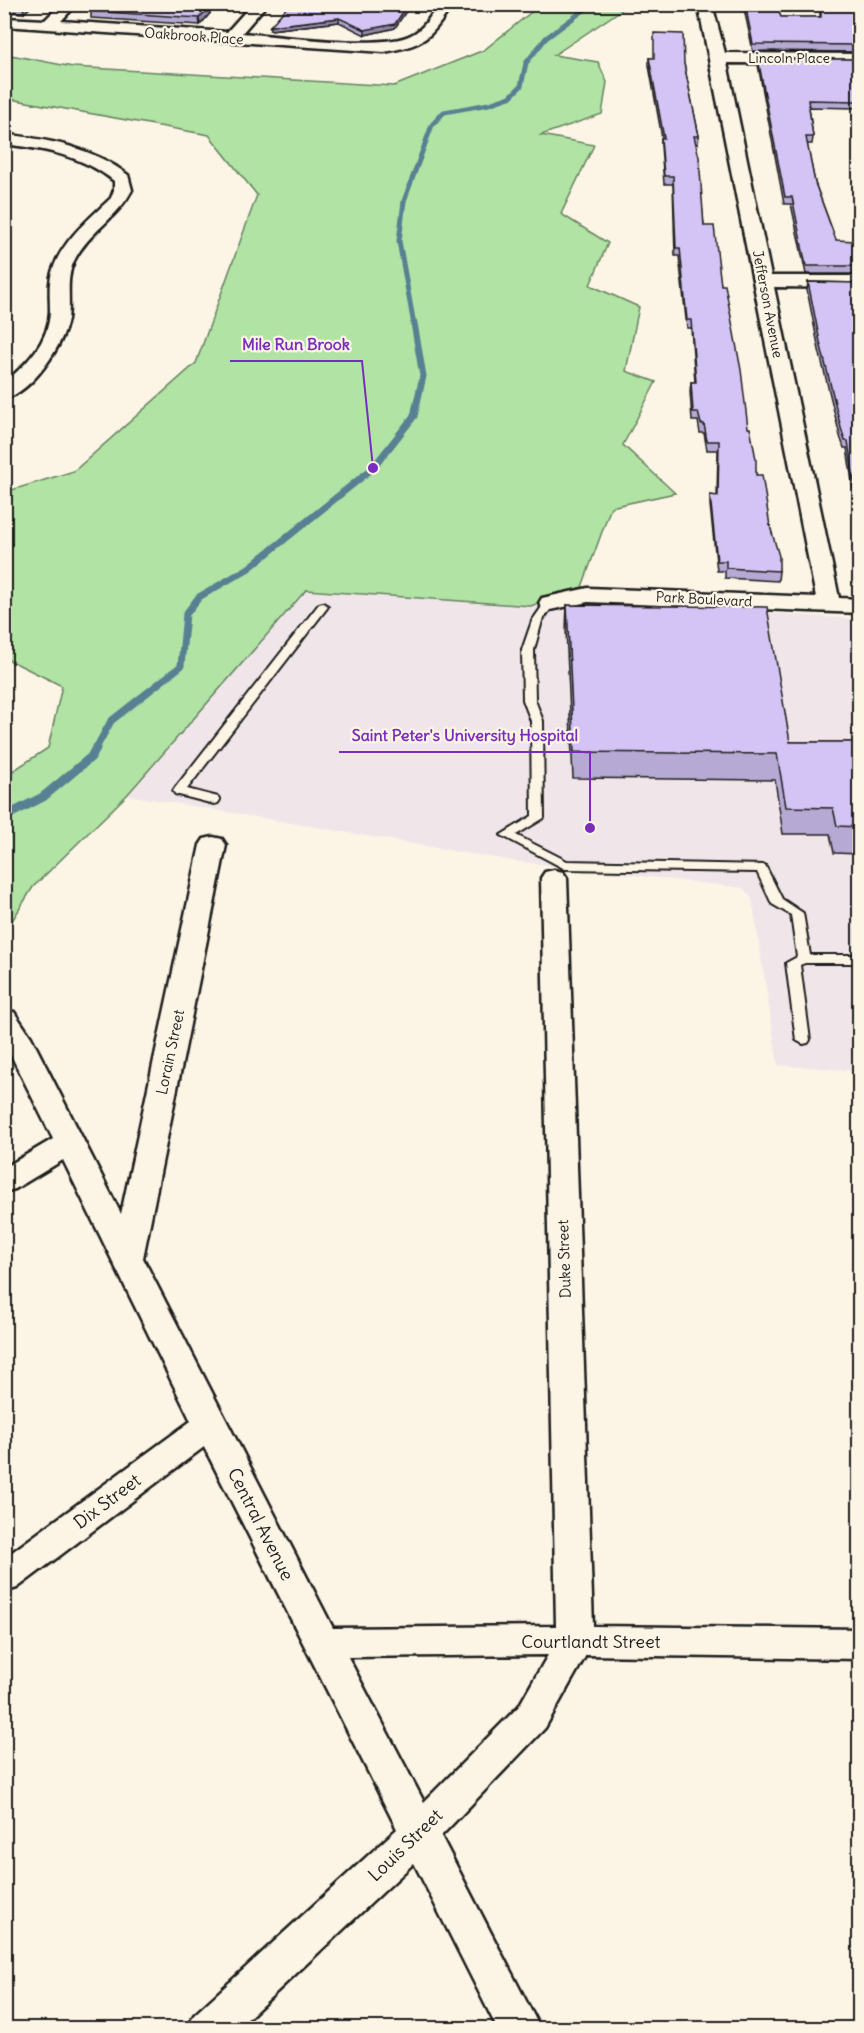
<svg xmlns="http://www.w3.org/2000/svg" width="864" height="2033" viewBox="0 0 864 2033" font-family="Delius,sans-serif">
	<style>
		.built { fill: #f0e6ea }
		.green { fill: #b0e3a4; stroke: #668060; stroke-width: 1.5 }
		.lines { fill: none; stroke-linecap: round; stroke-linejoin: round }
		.stream-far2 { stroke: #598093; stroke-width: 5 }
		.stream-far1 { stroke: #598093; stroke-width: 7 }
		.stream { stroke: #598093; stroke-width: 9 }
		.lane-casing { stroke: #1c1c1c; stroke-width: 4 }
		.street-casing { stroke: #1c1c1c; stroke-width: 5 }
		.lane { fill: #fcf5e5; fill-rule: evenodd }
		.street { fill: #fcf5e5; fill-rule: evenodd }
		.wall { fill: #b6a9d3; stroke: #1c1c1c; stroke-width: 1.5 }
		.shaded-wall { fill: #9489ac; stroke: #1c1c1c; stroke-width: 1.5 }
		.building { fill: #d4c4f5; stroke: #1c1c1c; stroke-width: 1.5 }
		.labels { text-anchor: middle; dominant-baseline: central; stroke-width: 4.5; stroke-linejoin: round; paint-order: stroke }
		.far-street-label { font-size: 14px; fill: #1c1c1c; stroke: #fcf5e5 }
		.street-label { font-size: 15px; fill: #1c1c1c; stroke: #fcf5e5 }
		.near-street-label { font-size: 18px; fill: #1c1c1c; stroke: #fcf5e5 }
		.leader { fill: none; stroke: #7b2cbf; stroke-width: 2 }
		.callout-dot { fill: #7b2cbf; stroke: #fcf5e5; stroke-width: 2 }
		.callout-label { font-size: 16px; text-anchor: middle; font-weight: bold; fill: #7b2cbf; stroke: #fcf5e5; stroke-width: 4.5; stroke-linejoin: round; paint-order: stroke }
	</style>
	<rect width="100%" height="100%" fill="#fcf5e5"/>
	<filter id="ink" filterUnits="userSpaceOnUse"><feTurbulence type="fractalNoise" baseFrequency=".0167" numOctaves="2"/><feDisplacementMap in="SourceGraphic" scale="12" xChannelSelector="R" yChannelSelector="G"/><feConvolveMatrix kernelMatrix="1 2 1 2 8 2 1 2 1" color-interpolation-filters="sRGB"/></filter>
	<g filter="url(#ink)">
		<!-- built -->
		<path class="built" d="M306 590 531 606 586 601 859 619V1071L778 1065 752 899 743 888 513 861 127 795Z"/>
		<!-- green -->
		<path class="green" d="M540 5H680L623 9 554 55 598 62 607 82 602 114 541 135 594 145 561 214 608 243 590 285 639 307 626 371 656 382 623 445 675 493 611 507 582 587 531 606 306 590 127 795 33 887 5 932V776L48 748 62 686 5 658V492L74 471 196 363 257 195 209 135 5 98V54L73 67 394 86 484 50Z"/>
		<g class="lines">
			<!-- stream-far2 -->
			<path class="stream-far2" d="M414 325 399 241 404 201 432 125 444 112 489 104 510 97 521 86 526 63 546 38 592 4"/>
			<!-- stream-far1 -->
			<path class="stream-far1" d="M95 750 111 721 181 666 186 614 199 597 249 568 373 468 414 416 423 376 414 323"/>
			<!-- stream -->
			<path class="stream" d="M4 817 43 797 91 757 96 748"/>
			<!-- lane casing -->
			<g class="lane-casing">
				<g id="lane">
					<path d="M550 600 555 603 542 621 534 650 535 700 543 721 544 818 516 835 567 861 765 865 782 899 803 913 810 955H860V963H805L800 965 810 1040 808 1043 803 1044 796 1040 786 963 797 957 791 915 772 904 757 872 565 869 501 835 532 816 531 721 523 700 522 650 532 621 546 601Z"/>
					<path d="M323 603 328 606 327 608 187 789 218 797 220 800 218 803 214 804 175 794 173 791 175 788 319 604Z"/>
				</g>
			</g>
			<!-- street casing -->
			<g class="street-casing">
				<g id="street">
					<path d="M61 4H77L61 21 227 32 252 4H267L242 33C278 36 384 50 411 35 424 29 431 16 438 4H453C430 39 425 45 384 52L4 26V18L45 20Z"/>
					<path d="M698 4H712L725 53 860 54V64L727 63 771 276H860V288L774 287 839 598 860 599V613L588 602 550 610 542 608 539 603 542 598 588 588 816 597Z"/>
					<path d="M4 134C49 140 92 147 128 175L132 190C118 218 88 232 74 261 65 280 71 299 68 319 63 346 32 392 4 399V383C27 364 49 342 50 311 50 297 48 282 53 269 63 240 89 219 111 198L114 190V181C82 155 44 149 4 144Z"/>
					<path d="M213 837 222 839 226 845 143 1258 333 1628 556 1626 541 878 545 872 554 870 563 872 567 878 593 1626 860 1629V1659L586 1655 545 1728 441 1836 540 2028H497L414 1863 238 2028H188L194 2015 397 1829 204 1447 17 1588 4 1592V1558L191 1421 63 1160 15 1189 4 1192V1168L53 1139 4 1041V1010L14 1012 31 1037 121 1214 200 845 204 839ZM548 1655 519 1706 424 1802 348 1657Z"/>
				</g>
			</g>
			<!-- lane -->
			<use href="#lane" class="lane"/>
			<!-- street -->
			<use href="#street" class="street"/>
		</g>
		<!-- wall -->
		<g class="wall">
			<path d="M4 4H34L24 13 4 12Z"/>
			<path d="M218 4 200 25 91 18V11Z"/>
			<path d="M290 4 395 28 365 35 339 22 270 30Z"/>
			<path d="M743 4H775L781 17H820V4H854L860 15V52L753 51Z"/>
			<path d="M649 58 684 64 699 136 698 144H696L704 226 721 285 756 475 770 526 779 571 778 581 725 578V571H717L710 505V495L717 496 718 450H707L704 433H700L698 421H692L690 391 691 382H695L691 328H687L679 256H675L673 184H664L661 146V138H662L649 66Z"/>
			<path d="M758 59H860V118L855 108 809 107 813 137 812 144H807L815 183 836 240 858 266 857 274H806L791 204H784L758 65Z"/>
			<path d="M808 282 860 283V511L853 488 847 448H844L840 436 819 350 807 290Z"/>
			<path d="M567 605 790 742H860V854L834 853 830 834H783L775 780 573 778 566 630Z"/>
		</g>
		<!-- shaded-wall -->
		<g class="shaded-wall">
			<path d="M25 4H34L24 13 23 6Z"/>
			<path d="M212 4H218L200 25 199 18Z"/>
			<path d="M408 4H411L395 28 365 35V30Z"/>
			<path d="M339 18V22L270 30V26Z"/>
		</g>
		<!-- building -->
		<g class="building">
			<path d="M4 4H25L23 6Z"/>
			<path d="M97 4H212L199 18 91 11Z"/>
			<path d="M290 4H408L395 24 365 30 339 18 270 26Z"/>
			<path d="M745 4H775L781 17H821V4H854L860 15V45L753 44Z"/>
			<path d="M654 33 683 34 684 64 699 136H694L699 157 704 226H714L721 285H725L741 370 748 428H750L756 459V475H762L770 526 779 556V571L726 568V561H717L710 495 718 496 719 441H707L704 424H701L698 412H693L691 382H696L691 320H687L680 248H676L673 176H664L661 138H664L649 58H654Z"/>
			<path d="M758 59H860V109L856 101 808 100 813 137H806L815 183 836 240 855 241 858 266H806L792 197H785Z"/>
			<path d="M808 282 860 283V500L854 480 848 441H845L841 428 820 342Z"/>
			<path d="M567 605 767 607 790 742H860V827L837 826 833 808 786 807 777 754 574 752Z"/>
		</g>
	</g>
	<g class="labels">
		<!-- far-street labels -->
		<g class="far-street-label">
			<text transform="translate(194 36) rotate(4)">Oakbrook Place</text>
			<text x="789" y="58">Lincoln Place</text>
			<text transform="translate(768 304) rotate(79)">Jefferson Avenue</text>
			<text transform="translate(704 599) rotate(3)">Park Boulevard</text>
		</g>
		<!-- street labels -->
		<g class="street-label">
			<text transform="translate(170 1052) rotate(-78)">Lorain Street</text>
			<text transform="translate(564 1259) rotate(-92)">Duke Street</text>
		</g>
		<!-- near-street labels -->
		<g class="near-street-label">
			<text transform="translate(107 1501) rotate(-37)">Dix Street</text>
			<text transform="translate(261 1524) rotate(63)">Central Avenue</text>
			<text x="591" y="1641">Courtlandt Street</text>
			<text transform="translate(405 1845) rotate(-44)">Louis Street</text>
		</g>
	</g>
	<!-- callouts -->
	<path class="leader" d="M373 468L362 361H230M590 828L590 752H339"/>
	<g class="callout-dot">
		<circle cx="373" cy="468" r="6"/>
		<circle cx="590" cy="828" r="6"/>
	</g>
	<g class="callout-label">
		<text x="296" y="350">Mile Run Brook</text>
		<text x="465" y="741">Saint Peter's University Hospital</text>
	</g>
	<!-- margin -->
	<rect width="864" height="2033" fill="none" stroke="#fcf5e5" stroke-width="24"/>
	<rect x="12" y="12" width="840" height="2009" fill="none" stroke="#1c1c1c" stroke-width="2" filter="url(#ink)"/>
</svg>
